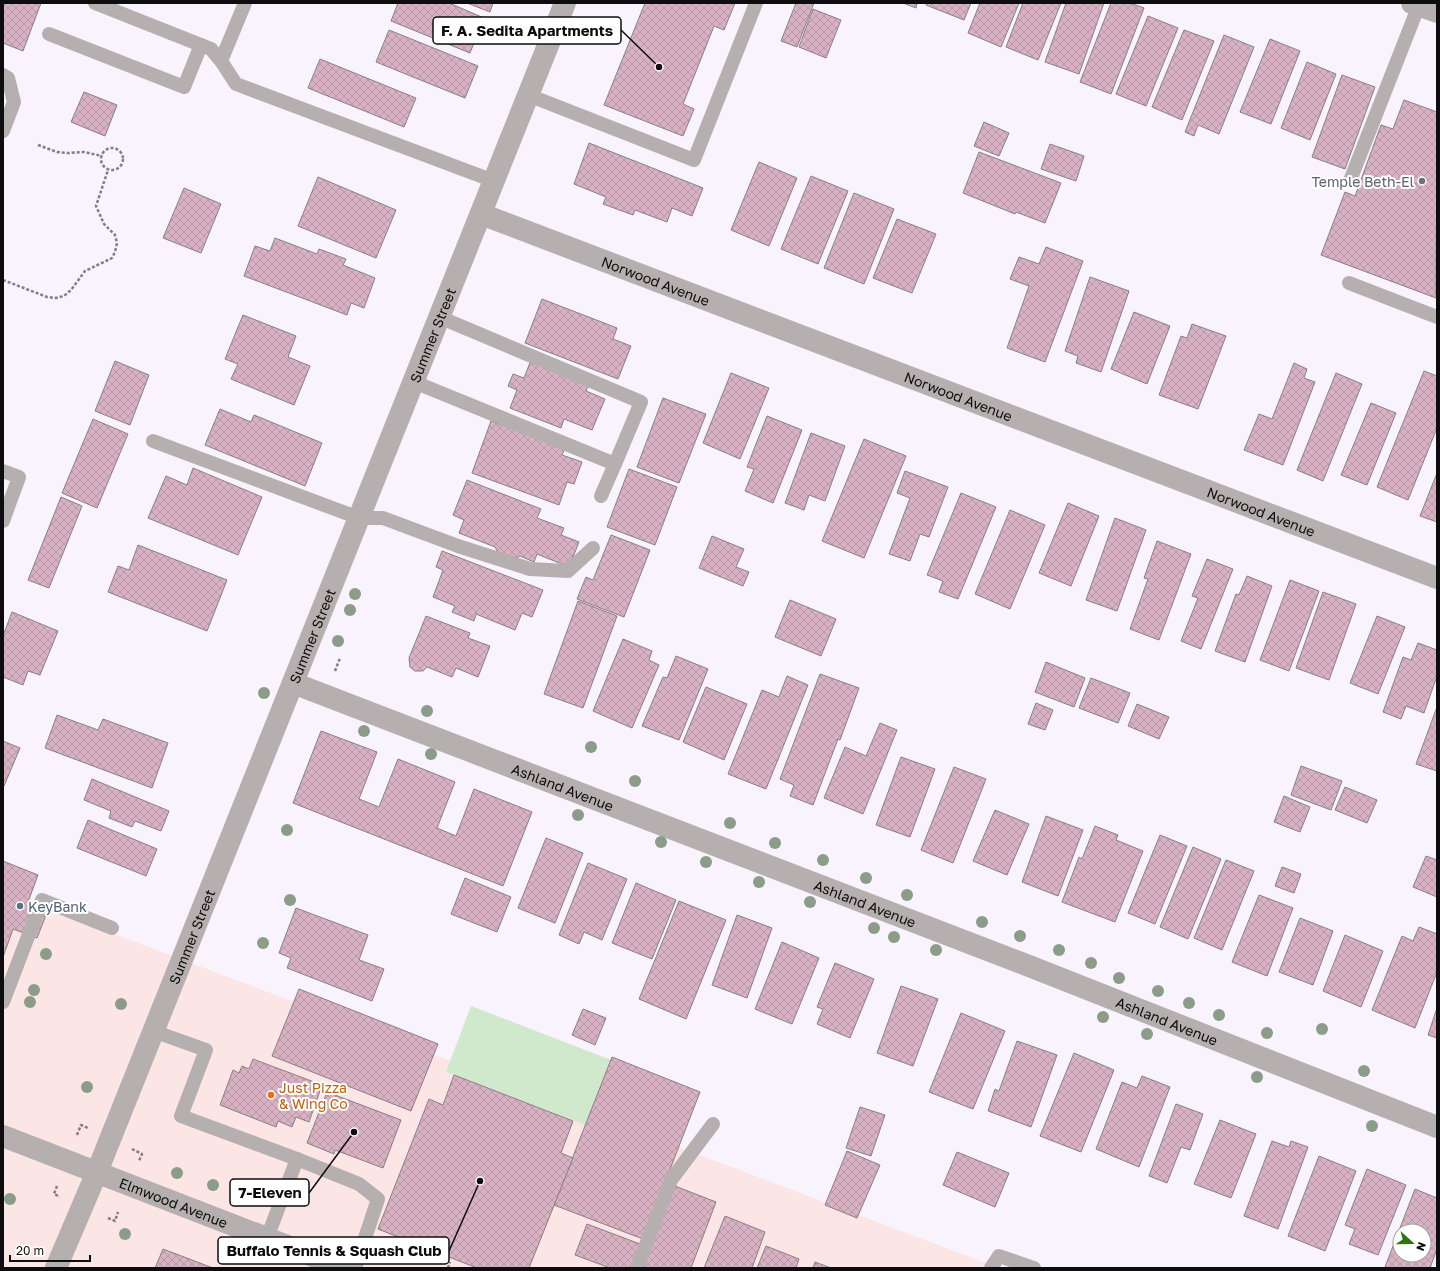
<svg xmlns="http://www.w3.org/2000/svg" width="1440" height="1271" viewBox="0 0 1440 1271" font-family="'Golos Text',sans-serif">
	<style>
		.commercial { fill: #fbe6e5 }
		.green { fill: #d0e8cc }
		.building { fill: url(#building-cross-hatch); stroke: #877f82; fill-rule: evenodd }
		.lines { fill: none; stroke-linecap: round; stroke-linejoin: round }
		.path { stroke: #817e84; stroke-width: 2.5; stroke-dasharray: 3 2; stroke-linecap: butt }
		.service { stroke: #b5b0af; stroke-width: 14 }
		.minor { stroke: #b5b0af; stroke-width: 22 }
		.tertiary { stroke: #b5b0af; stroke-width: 22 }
		.tree { fill: #8b9c89 }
		.worship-dot { fill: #6b7280; stroke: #fff; stroke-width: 1.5 }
		.service-dot { fill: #5c6f8a; stroke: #fff; stroke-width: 1.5 }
		.food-dot { fill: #e8710a; stroke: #fff; stroke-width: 1.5 }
		.labels { text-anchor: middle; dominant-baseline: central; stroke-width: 4; stroke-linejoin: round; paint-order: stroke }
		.worship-label { font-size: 14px; fill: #5b616d; stroke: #fff; text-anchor: end }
		.street-label { font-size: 14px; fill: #0d0c0e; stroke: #fff }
		.service-label { font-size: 14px; fill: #4e5e75; stroke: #fff; text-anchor: start }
		.food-label { font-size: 14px; fill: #c56008; stroke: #fff; text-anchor: start }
		.leader { fill: none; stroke: #0d0c0e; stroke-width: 1.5 }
		.callout-dot { fill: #0d0c0e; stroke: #fff; stroke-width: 1.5 }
		.callout { fill: #fff; stroke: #0d0c0e; stroke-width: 1.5 }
		.callout-label { font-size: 15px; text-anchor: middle; font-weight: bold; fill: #0d0c0e }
	</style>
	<defs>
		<pattern id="building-cross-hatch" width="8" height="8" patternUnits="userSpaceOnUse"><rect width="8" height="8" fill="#d8b2c3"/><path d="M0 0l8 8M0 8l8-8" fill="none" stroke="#b898a6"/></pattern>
	</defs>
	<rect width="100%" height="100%" fill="#f8f3fc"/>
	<!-- commercial -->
	<path class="commercial" d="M3 892 999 1268H3Z"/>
	<!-- green -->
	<path class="green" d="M471 1006 611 1060 586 1125 446 1072Z"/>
	<!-- building -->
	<g class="building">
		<path d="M3 3H41L23 51 3 43Z"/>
		<path d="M398 3H449L484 18 470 53 391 21Z"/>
		<path d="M467 3H493L490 12Z"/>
		<path d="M645 3H735L724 30 714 26 683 104 694 109 683 136 604 105Z"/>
		<path d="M796 3H814L797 47 781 41Z"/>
		<path d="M903 3H917L916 8Z"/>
		<path d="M927 3H971L964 20 926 5Z"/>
		<path d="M980 3H1019L1001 47 968 33Z"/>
		<path d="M1023 3H1061L1038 60 1006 47Z"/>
		<path d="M1066 3H1104L1079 74 1045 62Z"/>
		<path d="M1111 3H1130L1144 8 1111 94 1080 82Z"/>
		<path d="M813 9 841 20 826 58 799 47Z"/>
		<path d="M1148 16 1178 28 1146 106 1116 94Z"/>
		<path d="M389 30 478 66 465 98 376 62Z"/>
		<path d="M1184 30 1214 41 1182 120 1152 107Z"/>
		<path d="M1224 35 1254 47 1219 134 1198 125 1194 136 1185 132Z"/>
		<path d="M1270 39 1300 51 1271 124 1240 112Z"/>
		<path d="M320 59 416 98 404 127 308 88Z"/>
		<path d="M1307 62 1336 74 1310 140 1281 128Z"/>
		<path d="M1342 75 1375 87 1345 169 1312 157Z"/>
		<path d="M84 92 117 105 105 136 71 122Z"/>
		<path d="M1404 100 1437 112 1436 298 1321 255 1345 192 1355 196 1381 125 1393 129Z"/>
		<path d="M984 122 1009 133 999 156 974 146Z"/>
		<path d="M589 143 703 188 692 216 672 208 667 222 635 210 633 215 603 204 606 197 574 184Z"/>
		<path d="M1050 144 1084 156 1076 181 1041 169Z"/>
		<path d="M979 152 1061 183 1045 223 1016 212 1015 214 963 193Z"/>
		<path d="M759 162 797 178 769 246 731 230Z"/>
		<path d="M811 176 848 191 818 264 781 249Z"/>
		<path d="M318 177 396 210 376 258 298 226Z"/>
		<path d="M184 188 221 204 201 253 163 238Z"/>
		<path d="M854 193 894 209 864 284 824 268Z"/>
		<path d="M897 219 936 234 912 293 873 278Z"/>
		<path d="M275 238 317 254 319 249 346 259 343 265 375 278 364 308 351 303 347 315 244 276 255 246 270 251Z"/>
		<path d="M1046 247 1083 261 1045 362 1007 348 1029 286 1010 279 1019 257 1039 264Z"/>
		<path d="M1090 277 1129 291 1101 372 1076 363 1078 356 1065 351Z"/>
		<path d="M542 299 617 328 613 339 631 346 618 379 525 343Z"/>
		<path d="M1134 312 1170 326 1147 384 1111 369Z"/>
		<path d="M243 315 296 336 288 357 310 366 294 405 231 379 238 364 225 359Z"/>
		<path d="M1192 324 1226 336 1198 409 1159 395 1181 336 1187 338Z"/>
		<path d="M531 360 589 383 586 391 605 399 592 430 564 419 561 428 510 408 517 390 508 386 513 374 524 378Z"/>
		<path d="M115 361 149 375 130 425 95 411Z"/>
		<path d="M1294 363 1307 369 1304 378 1315 382 1283 465 1244 450 1259 414 1272 419Z"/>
		<path d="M1424 371 1437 376V428L1408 500 1377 487Z"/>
		<path d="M731 373 769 388 740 459 703 443Z"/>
		<path d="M1336 373 1362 384 1323 481 1297 470Z"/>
		<path d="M663 398 706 414 679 483 637 467Z"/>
		<path d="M1371 403 1396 413 1367 485 1341 475Z"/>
		<path d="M220 409 251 422 254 415 322 443 305 486 205 445Z"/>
		<path d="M767 416 802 430 773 503 745 491 754 469 747 467Z"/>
		<path d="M93 419 128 434 97 508 62 493Z"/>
		<path d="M491 421 565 448 562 455 582 462 574 484 567 482 559 505 472 473Z"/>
		<path d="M811 433 845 446 825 501 809 495 804 510 785 503Z"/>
		<path d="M864 439 906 456 864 558 822 541Z"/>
		<path d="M193 468 262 497 238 555 148 518 166 476 187 485Z"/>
		<path d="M629 469 677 487 655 545 607 527Z"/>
		<path d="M905 471 948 487 929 537 920 534 910 561 889 554 910 498 897 493Z"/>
		<path d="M1437 473V522L1420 516Z"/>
		<path d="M467 480 541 509 537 518 564 528 561 535 579 542 569 567 537 554 534 562 520 556 511 561 500 556 495 547 459 533 464 520 453 515Z"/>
		<path d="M961 493 996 507 958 599 939 592 943 581 927 575Z"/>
		<path d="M61 497 82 506 49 588 28 580Z"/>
		<path d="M1068 503 1099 516 1071 586 1039 573Z"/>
		<path d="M1010 510 1045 525 1010 609 975 594Z"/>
		<path d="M1115 518 1146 530 1117 611 1086 600Z"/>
		<path d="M611 535 650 550 624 617 577 599 586 577 593 580Z"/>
		<path d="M712 536 744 549 736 567 749 572 743 586 699 568Z"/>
		<path d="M1157 541 1191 554 1159 640 1130 629 1148 579 1144 578Z"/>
		<path d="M138 545 227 580 207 631 108 592 118 566 129 570Z"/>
		<path d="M442 551 543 590 532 617 522 613 515 630 476 614 474 621 452 612 455 606 433 597 443 570 436 567Z"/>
		<path d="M1207 559 1233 569 1201 649 1181 641 1198 598 1192 596Z"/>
		<path d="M1247 576 1272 586 1245 662 1215 651 1236 594 1239 595Z"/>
		<path d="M1290 580 1319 591 1289 671 1260 660Z"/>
		<path d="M1323 592 1356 604 1329 680 1296 668Z"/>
		<path d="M790 600 836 619 821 656 775 637Z"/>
		<path d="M578 601 617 616 583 708 544 694Z"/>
		<path d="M12 612 58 631 40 675 28 671 23 685 3 677V636Z"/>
		<path d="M426 616 470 633 468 638 490 646 478 677 456 668 452 677 427 667 423 671H415L410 667 409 658Z"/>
		<path d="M1377 616 1405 627 1378 694 1350 683Z"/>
		<path d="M623 639 652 651 649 660 659 665 632 728 593 711Z"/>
		<path d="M1418 643 1437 650V676L1424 713 1406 706 1401 719 1383 712 1403 657 1411 660Z"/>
		<path d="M676 656 708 669 679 740 642 726 663 677 667 678Z"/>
		<path d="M1046 662 1085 678 1074 707 1035 692Z"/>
		<path d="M820 674 859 688 840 740 838 739 813 805 790 796 794 785 780 779Z"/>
		<path d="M787 676 808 685 766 789 728 774 762 690 779 697Z"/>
		<path d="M1091 678 1130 693 1118 723 1079 708Z"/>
		<path d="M706 687 747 704 724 760 683 742Z"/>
		<path d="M1036 703 1053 710 1045 730 1028 724Z"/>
		<path d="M1137 704 1169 717 1159 739 1128 726Z"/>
		<path d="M1437 707V771L1416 764Z"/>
		<path d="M57 715 98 730 103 719 168 743 152 788 45 748Z"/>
		<path d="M880 723 897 730 863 814 824 798 845 747 866 756Z"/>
		<path d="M321 731 377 752 359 799 379 807 398 759 455 782 437 828 456 836 474 789 532 812 503 886 293 803Z"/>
		<path d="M3 741 20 748 4 786 3 785Z"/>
		<path d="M901 757 935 769 910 837 876 825Z"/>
		<path d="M1301 766 1342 781 1331 810 1291 795Z"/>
		<path d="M954 767 986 779 953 863 921 850Z"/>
		<path d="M92 779 169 811 161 831 135 821 132 827 109 818 111 811 84 800Z"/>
		<path d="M1345 787 1377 800 1367 823 1335 810Z"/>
		<path d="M1284 796 1310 807 1300 832 1274 822Z"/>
		<path d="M995 810 1029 824 1007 875 973 861Z"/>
		<path d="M1046 816 1083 830 1058 896 1022 882Z"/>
		<path d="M88 820 157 849 146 876 77 848Z"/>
		<path d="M1095 826 1118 835 1116 840 1143 851 1115 922 1062 902 1079 857 1082 859Z"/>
		<path d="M1160 835 1187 846 1155 924 1128 913Z"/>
		<path d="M546 838 583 853 555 923 518 908Z"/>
		<path d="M1193 847 1221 859 1188 939 1160 927Z"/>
		<path d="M1426 856 1437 860V897L1413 887Z"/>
		<path d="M1226 860 1254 871 1222 950 1194 938Z"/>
		<path d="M3 861 38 875 28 902 48 910 37 938 13 929 3 957Z"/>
		<path d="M588 863 627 879 602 940 584 932 579 944 559 935Z"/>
		<path d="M1282 867 1301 874 1294 893 1275 886Z"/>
		<path d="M465 878 511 897 497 932 451 914Z"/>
		<path d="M636 883 676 900 652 959 612 943Z"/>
		<path d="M1259 895 1293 908 1267 976 1232 962Z"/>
		<path d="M679 901 726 920 686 1019 639 999Z"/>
		<path d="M296 908 368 935 359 960 384 969 372 1001 287 968 291 958 279 953Z"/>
		<path d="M737 915 772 928 747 998 712 985Z"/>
		<path d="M1300 918 1333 931 1313 985 1279 972Z"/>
		<path d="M1419 927 1437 934V972L1415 1028 1372 1010 1402 936 1413 941Z"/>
		<path d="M1345 935 1383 951 1361 1007 1323 991Z"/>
		<path d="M782 942 819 958 792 1024 755 1009Z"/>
		<path d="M835 963 874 979 850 1038 817 1024 823 1009 817 1007Z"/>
		<path d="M901 986 938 999 913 1066 877 1053Z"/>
		<path d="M299 989 438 1044 411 1111 272 1056Z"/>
		<path d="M1437 1008V1038L1428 1035Z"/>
		<path d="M583 1009 606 1018 595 1045 572 1035Z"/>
		<path d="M961 1013 1005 1031 973 1109 929 1092Z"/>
		<path d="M1017 1041 1057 1055 1031 1127 988 1111 995 1089 999 1091Z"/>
		<path d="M1074 1053 1114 1070 1081 1152 1040 1136Z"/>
		<path d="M612 1057 700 1092 643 1239 554 1205Z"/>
		<path d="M253 1059 322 1085 309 1122 296 1117 292 1127 278 1121 276 1127 220 1105 233 1070 239 1073 242 1066 249 1069Z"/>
		<path d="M454 1075 573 1121 561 1153 573 1158 529 1268H477L378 1229 429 1099 443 1105Z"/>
		<path d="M1142 1076 1170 1087 1139 1167 1096 1149 1122 1082 1137 1088Z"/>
		<path d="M327 1092 401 1120 383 1168 335 1150 334 1154 307 1143Z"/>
		<path d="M1176 1104 1203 1114 1190 1150 1181 1147 1167 1183 1149 1176Z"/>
		<path d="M860 1107 885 1115 871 1156 846 1148Z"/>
		<path d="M1220 1120 1256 1134 1231 1198 1194 1184Z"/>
		<path d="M1272 1141 1289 1147 1291 1141 1308 1147 1278 1229 1244 1216Z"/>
		<path d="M847 1151 880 1165 857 1218 825 1205Z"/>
		<path d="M957 1152 1009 1173 995 1207 943 1185Z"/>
		<path d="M1319 1156 1356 1171 1325 1251 1288 1236Z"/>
		<path d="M1367 1169 1406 1185 1378 1255 1349 1244 1355 1229 1345 1225Z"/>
		<path d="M675 1186 716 1202 691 1268H643Z"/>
		<path d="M1415 1189 1437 1198V1249L1430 1268H1387L1385 1267ZM1400 1231H1424V1255H1400Z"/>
		<path d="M725 1216 765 1232 752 1268H704Z"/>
		<path d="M587 1224 640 1244 631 1268H610L575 1255Z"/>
		<path d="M766 1246 799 1259 796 1268H757Z"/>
		<path d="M163 1249 213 1268H155Z"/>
		<path d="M815 1262 831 1268H813Z"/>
	</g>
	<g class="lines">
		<!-- path -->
		<g class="path">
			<path d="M38 145 57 152 68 153 84 152 102 156"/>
			<circle cx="112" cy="159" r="11"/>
			<path d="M3 280 47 297 56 298 64 296 71 290 85 271 108 260 112 258 115 252 117 243 115 235 104 224 96 206 108 170"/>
			<path d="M335 671 340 658"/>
			<path d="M77 1135 81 1125 88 1128"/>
			<path d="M132 1149 142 1154 139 1161"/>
			<path d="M57 1186 54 1194 60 1197"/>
			<path d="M108 1218 115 1221 118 1212"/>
			<path d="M448 1268 450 1262"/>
		</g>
		<!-- service -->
		<g class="service">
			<path d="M95 3 211 49 221 61 236 84 494 181"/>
			<path d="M49 34 184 87 201 45"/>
			<path d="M221 61 245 3"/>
			<path d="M3 75 8 78 14 102 3 131"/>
			<path d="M528 95 694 160 756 3"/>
			<path d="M1351 178 1419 5"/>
			<path d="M1349 283 1437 317"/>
			<path d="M414 382 615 464 641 402 439 317"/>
			<path d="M153 441 359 518H383L458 546 530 569 568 571 593 548"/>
			<path d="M3 471 19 477 3 521"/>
			<path d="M601 496 615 464"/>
			<path d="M3 1002 42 900 112 928"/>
			<path d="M153 1031 206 1050 181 1116 297 1159 359 1184 378 1199 355 1268"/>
			<path d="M267 1238 297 1159"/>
			<path d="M637 1268 671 1180 713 1124"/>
			<path d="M991 1268 999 1256 1034 1268"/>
		</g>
		<!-- minor -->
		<g class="minor">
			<path id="s1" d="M481 214 1437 578"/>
			<path id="s2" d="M293 683 1024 964 1437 1127"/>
		</g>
		<!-- tertiary -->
		<g class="tertiary">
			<path d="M1412 3 1437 12"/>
			<path id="s3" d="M3 1136 344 1268"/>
			<path id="s4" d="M56 1268 97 1172 565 3"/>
		</g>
	</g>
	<!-- trees -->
	<g class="tree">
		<circle cx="355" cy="594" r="6"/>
		<circle cx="350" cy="610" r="6"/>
		<circle cx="338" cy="641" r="6"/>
		<circle cx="264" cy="693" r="6"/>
		<circle cx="427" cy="711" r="6"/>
		<circle cx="364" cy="731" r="6"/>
		<circle cx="591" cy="747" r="6"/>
		<circle cx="431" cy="754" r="6"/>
		<circle cx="635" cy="781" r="6"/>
		<circle cx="578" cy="815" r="6"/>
		<circle cx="730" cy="823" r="6"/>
		<circle cx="287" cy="830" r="6"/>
		<circle cx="661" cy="842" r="6"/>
		<circle cx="775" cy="843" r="6"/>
		<circle cx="823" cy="860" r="6"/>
		<circle cx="706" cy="862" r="6"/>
		<circle cx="866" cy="878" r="6"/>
		<circle cx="759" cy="882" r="6"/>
		<circle cx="907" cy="895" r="6"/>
		<circle cx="290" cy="900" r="6"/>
		<circle cx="810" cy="902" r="6"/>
		<circle cx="982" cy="922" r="6"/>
		<circle cx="874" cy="928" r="6"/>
		<circle cx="1020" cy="936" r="6"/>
		<circle cx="894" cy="937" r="6"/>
		<circle cx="263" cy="943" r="6"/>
		<circle cx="936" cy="950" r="6"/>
		<circle cx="1059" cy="950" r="6"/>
		<circle cx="46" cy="954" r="6"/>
		<circle cx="1091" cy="963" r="6"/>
		<circle cx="1119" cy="978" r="6"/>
		<circle cx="34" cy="990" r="6"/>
		<circle cx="1158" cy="991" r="6"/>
		<circle cx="30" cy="1002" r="6"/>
		<circle cx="1189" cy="1003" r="6"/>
		<circle cx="121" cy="1004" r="6"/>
		<circle cx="1219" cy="1015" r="6"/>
		<circle cx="1103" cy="1017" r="6"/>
		<circle cx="1322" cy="1029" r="6"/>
		<circle cx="1267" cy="1033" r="6"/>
		<circle cx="1147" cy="1034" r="6"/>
		<circle cx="1364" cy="1071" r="6"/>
		<circle cx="1257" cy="1077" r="6"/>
		<circle cx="87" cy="1087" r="6"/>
		<circle cx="1372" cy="1126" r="6"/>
		<circle cx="177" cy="1173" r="6"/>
		<circle cx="213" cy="1185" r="6"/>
		<circle cx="10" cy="1199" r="6"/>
		<circle cx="125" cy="1234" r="6"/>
	</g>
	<!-- markers -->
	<circle class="worship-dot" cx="1422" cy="181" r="4"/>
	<circle class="service-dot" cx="20" cy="906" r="4"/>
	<circle class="food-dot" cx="271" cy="1095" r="4"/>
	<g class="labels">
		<!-- worship labels -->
		<g class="worship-label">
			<text x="1414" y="181">Temple Beth-El</text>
		</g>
		<!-- street labels -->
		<g class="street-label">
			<text stroke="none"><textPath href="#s1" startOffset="187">Norwood Avenue</textPath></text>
			<text stroke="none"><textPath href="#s4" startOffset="1006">Summer Street</textPath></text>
			<text stroke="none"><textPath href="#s1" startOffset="511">Norwood Avenue</textPath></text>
			<text stroke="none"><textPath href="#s1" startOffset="835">Norwood Avenue</textPath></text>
			<text stroke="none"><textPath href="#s4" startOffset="682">Summer Street</textPath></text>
			<text stroke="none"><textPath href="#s2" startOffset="289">Ashland Avenue</textPath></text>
			<text stroke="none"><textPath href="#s2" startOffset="613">Ashland Avenue</textPath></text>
			<text stroke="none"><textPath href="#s4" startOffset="358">Summer Street</textPath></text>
			<text stroke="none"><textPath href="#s2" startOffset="937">Ashland Avenue</textPath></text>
			<text stroke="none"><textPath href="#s3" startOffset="183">Elmwood Avenue</textPath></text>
		</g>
		<!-- service labels -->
		<g class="service-label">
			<text x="28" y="906">KeyBank</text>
		</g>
		<!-- food labels -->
		<g class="food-label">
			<text x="279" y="1087">Just Pizza<tspan x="279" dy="16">&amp; Wing Co</tspan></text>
		</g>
	</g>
	<!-- callouts -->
	<path class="leader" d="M659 67L621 30M354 1132L309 1193M480 1181L449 1251"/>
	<g class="callout-dot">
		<circle cx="659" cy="67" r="4"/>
		<circle cx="354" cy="1132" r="4"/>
		<circle cx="480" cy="1181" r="4"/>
	</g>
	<g class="callout">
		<rect x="433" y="17" width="188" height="27" rx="4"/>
		<rect x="230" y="1179" width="79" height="27" rx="4"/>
		<rect x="218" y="1237" width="231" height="27" rx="4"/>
	</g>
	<g class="callout-label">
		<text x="527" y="36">F. A. Sedita Apartments</text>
		<text x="270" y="1198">7-Eleven</text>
		<text x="334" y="1256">Buffalo Tennis &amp; Squash Club</text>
	</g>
	<!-- border -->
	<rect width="1440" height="1271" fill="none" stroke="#0d0c0e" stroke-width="8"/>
	<!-- north arrow -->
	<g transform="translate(1412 1243) rotate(111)"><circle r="19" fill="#ffffff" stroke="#9e9e9f"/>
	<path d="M0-3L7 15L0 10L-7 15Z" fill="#2e7211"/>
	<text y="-6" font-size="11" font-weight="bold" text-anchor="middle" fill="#0d0c0e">N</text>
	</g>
	<!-- scale -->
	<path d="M10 1255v6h80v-6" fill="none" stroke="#0d0c0e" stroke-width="2"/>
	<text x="16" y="1255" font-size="12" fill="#0d0c0e" stroke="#ffffff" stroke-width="3" paint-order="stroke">20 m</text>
</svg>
